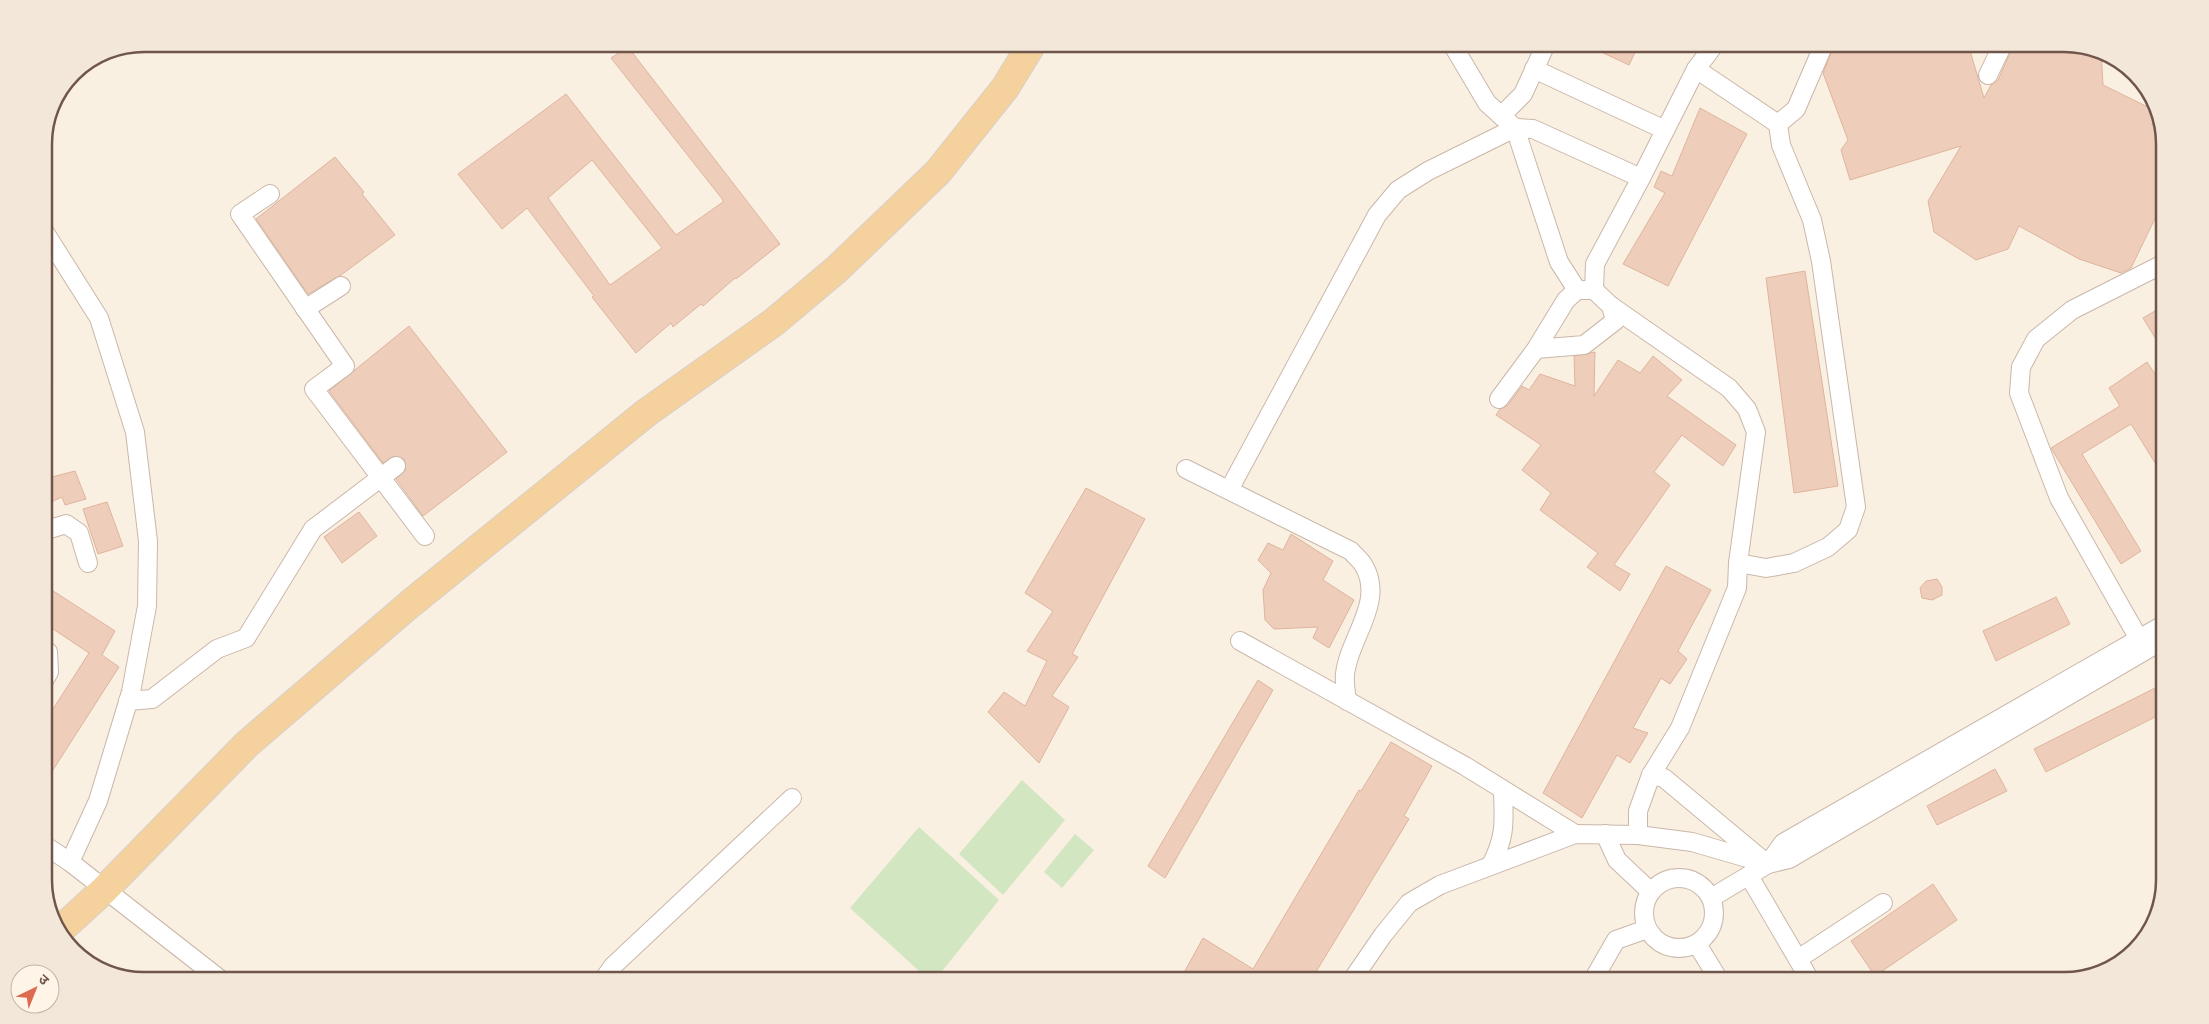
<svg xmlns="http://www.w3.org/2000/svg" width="2209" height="1024" viewBox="0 0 2209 1024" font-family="Lato,'Noto Sans Devanagari',sans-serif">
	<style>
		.green { fill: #d2e6c2 }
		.building { fill: #eecebb; stroke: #dfb49d; fill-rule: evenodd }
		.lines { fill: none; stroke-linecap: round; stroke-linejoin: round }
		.minor-casing { stroke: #cab7a9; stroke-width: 20 }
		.primary-casing { stroke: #d7d0cc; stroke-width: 30 }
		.minor { stroke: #fff; stroke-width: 18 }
		.primary { stroke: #f5d19e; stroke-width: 28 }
		.rim { fill: none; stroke: #70564a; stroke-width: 2.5 }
	</style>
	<rect width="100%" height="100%" fill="#faf0e2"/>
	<!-- green -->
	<g class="green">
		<path d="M1022 780 1065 820 1003 895 959 854Z"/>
		<path d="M919 827 999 900 935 980H929L850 908Z"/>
		<path d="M1075 834 1094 850 1062 888 1044 872Z"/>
	</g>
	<!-- building -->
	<g class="building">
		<path d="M1584 44H1639L1629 65Z"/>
		<path d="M1835 44H1968L1984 98 1991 85 1998 80 2014 44H2065L2101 51 2103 85 2156 111 2157 115 2152 125 2163 132 2165 138V198L2131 268 2121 273 2079 259 2019 226 2008 249 1976 260 1934 232 1928 201 1961 146 1850 180 1841 150 1848 140 1823 73Z"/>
		<path d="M628 47 780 244 736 279 735 278 703 306 701 304 673 327 671 323 636 353 592 297 594 296 527 208 502 229 458 174 566 94 676 235 723 202V200L611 58ZM592 160 662 248 610 285 548 198Z"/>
		<path d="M1700 108 1747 134 1668 286 1623 264 1665 193 1654 187 1661 171 1672 176Z"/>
		<path d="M335 157 364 192 362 194 395 235 341 275 308 294 256 219Z"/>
		<path d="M1805 271 1838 486 1794 493 1766 278Z"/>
		<path d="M2165 305V354L2143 318Z"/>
		<path d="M409 326 507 452 423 516 396 479 406 470 404 459 394 456 383 463 329 391Z"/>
		<path d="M1595 352 1594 396 1618 360 1640 373 1653 356 1682 380 1667 396 1736 445 1723 466 1682 435 1654 472 1670 485 1614 565 1630 574 1620 591 1587 567 1598 553 1540 510 1551 493 1522 470 1541 445 1496 415 1500 409 1508 405 1522 386 1529 390 1540 374 1575 386 1574 356Z"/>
		<path d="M2147 362 2165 389V479L2131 424 2082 454 2141 551 2121 564 2051 448 2120 406 2109 388Z"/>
		<path d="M75 471 86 499 65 505 62 497 44 505V479Z"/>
		<path d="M1086 488 1145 519 1072 654 1078 657 1052 696 1069 707 1039 763 988 712 1004 692 1025 706 1047 661 1027 651 1053 611 1025 593Z"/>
		<path d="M107 502 123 546 98 554 83 509Z"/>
		<path d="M359 512 377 536 342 563 324 537Z"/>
		<path d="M1291 534 1333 561 1323 580 1354 600 1329 648 1313 638 1318 627 1274 629 1265 620 1263 590 1271 573 1258 560 1268 543 1283 550Z"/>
		<path d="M1666 566 1711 590 1678 651 1687 659 1670 684 1661 678 1633 728 1648 733 1630 763 1617 755 1582 818 1543 793Z"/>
		<path d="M1937 579 1942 587V595L1932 600 1922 598 1920 588 1926 581Z"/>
		<path d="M44 585 115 631 102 655 119 667 44 784V723L89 653 44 623Z"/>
		<path d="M2056 597 2070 624 1996 661 1983 631Z"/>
		<path d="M1258 680 1273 690 1165 878 1148 866Z"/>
		<path d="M2165 683V712L2046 772 2034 749Z"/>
		<path d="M1391 742 1432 766 1404 816 1409 819 1311 980H1180L1203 938 1253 969 1359 790 1361 791Z"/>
		<path d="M1995 769 2007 791 1937 825 1927 806Z"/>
		<path d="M1933 884 1957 920 1875 976 1851 941Z"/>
	</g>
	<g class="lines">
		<!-- minor casing -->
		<g class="minor-casing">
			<g id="minor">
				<path d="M1452 44 1487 103 1515 128 1559 262 1577 290"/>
				<path d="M1534 69 1665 130"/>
				<path d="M1696 69 1778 124 1781 145 1812 220 1821 261 1856 507 1848 530 1828 547 1794 563 1766 568 1738 563"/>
				<path d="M1988 75 2003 44"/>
				<path d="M1501 116 1523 94 1546 44"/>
				<path d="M1778 124 1796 109 1824 44"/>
				<path d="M270 194 240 214 345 366 314 389 425 536"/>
				<path d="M44 231 99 318 135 432 148 541 147 606 131 692 98 801 70 862 221 980"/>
				<path d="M1594 290 1595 264 1641 178 1696 69 1715 44"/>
				<path d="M1611 306 1729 388 1747 409 1756 432 1738 563 1737 588 1680 728 1651 775 1638 811V835"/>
				<path d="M305 309 341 286"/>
				<path d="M1499 399 1536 349 1566 300 1577 290H1594L1611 306 1615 321 1584 345 1536 349"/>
				<path d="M1186 469 1351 551C1355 556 1361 560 1364 566 1385 602 1349 638 1345 674 1344 682 1346 692 1347 701"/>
				<path d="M1229 490 1377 215 1398 190 1428 171 1515 128 1533 129 1641 178"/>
				<path d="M44 531 66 524 79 533 88 563"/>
				<path d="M2139 639 2059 498 2019 393 2021 367 2036 339 2072 310 2163 264 2165 261"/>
				<path d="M1240 641 1465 766 1575 834"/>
				<path d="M44 649 48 652 49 672 44 681"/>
				<path d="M128 701 152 699 217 649 246 638 313 529 396 466"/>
				<path d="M1651 775 1664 778 1760 858"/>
				<path d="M1605 834 1617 860 1651 892"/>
				<path d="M44 845 70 862"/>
				<path d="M1768 864 1783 843 2165 624"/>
				<path d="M1491 865C1506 836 1504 822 1503 791"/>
				<path d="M1749 876 1810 980"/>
				<circle cx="1679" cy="913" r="35"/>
				<path d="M1711 898 1768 864 1789 859 2165 639"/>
				<path d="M1697 944 1719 980"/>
				<path d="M1798 959 1883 903"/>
				<path d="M603 980 613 966 792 798"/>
				<path d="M1352 980 1383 935 1409 903 1440 885 1575 834 1638 835 1692 842 1768 864"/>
				<path d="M1593 980 1616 940 1647 929"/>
			</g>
		</g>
		<!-- primary casing -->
		<g class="primary-casing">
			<path id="primary" d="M59 931 104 890 246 745 410 604 646 413 774 322 837 269 938 172 1005 88 1032 44"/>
		</g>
		<!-- minor -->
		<use href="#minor" class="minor"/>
		<!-- primary -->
		<use href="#primary" class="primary"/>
	</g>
	<!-- crop -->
	<path d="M0 0H2209V1024H0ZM144 52H2064A92 92 0 0 1 2156 144V880A92 92 0 0 1 2064 972H144A92 92 0 0 1 52 880V144A92 92 0 0 1 144 52Z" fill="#f3e7da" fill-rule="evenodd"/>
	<path class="rim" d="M144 52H2064A92 92 0 0 1 2156 144V880A92 92 0 0 1 2064 972H144A92 92 0 0 1 52 880V144A92 92 0 0 1 144 52Z"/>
	<!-- north arrow -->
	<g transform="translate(35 989) rotate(43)"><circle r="24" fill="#fef4e7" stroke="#c5b5a8"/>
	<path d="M0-4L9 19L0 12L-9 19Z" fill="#dd694e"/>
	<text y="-8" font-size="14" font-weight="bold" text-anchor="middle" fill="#70564a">उ</text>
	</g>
</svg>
